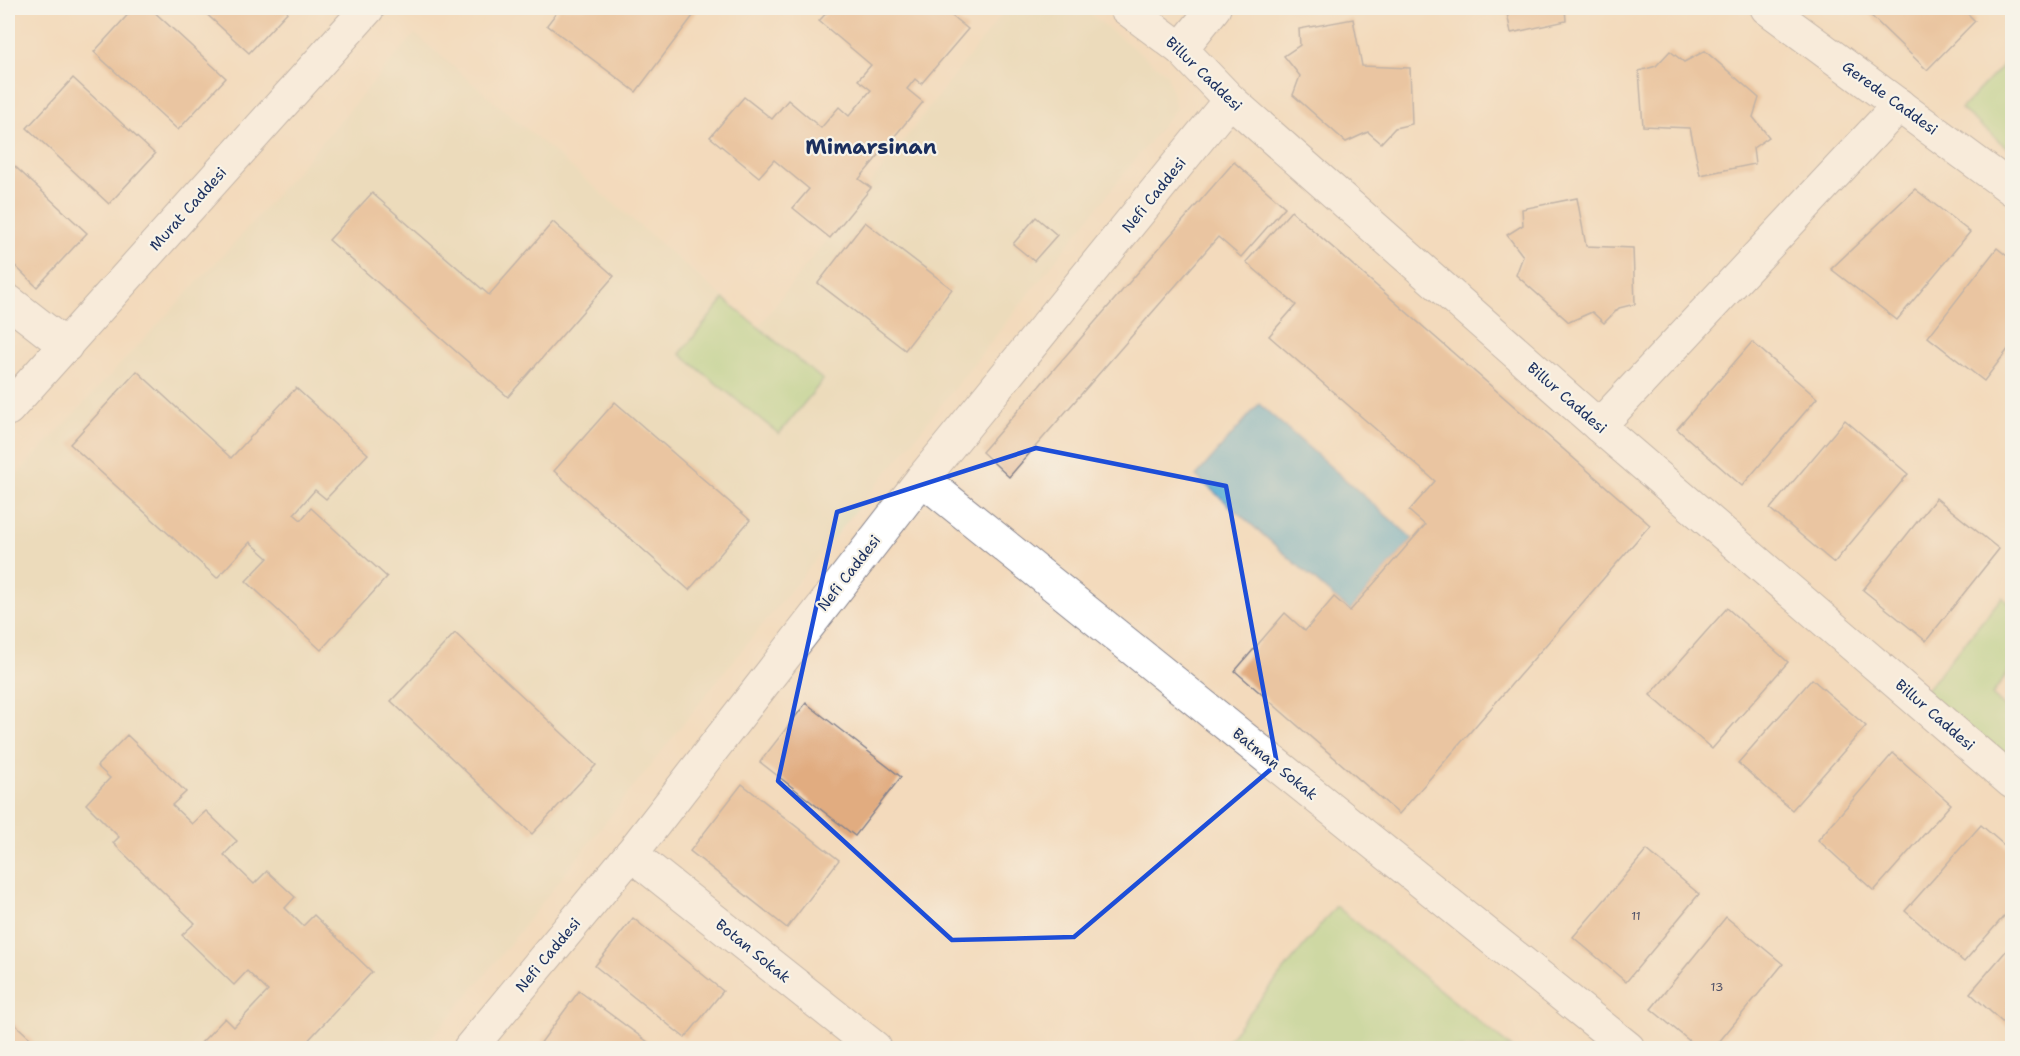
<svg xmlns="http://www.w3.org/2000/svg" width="2020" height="1056" viewBox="0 0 2020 1056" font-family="'Shantell Sans',sans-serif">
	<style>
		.built { fill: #e4dbba }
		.green { fill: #a2d686; stroke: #5e8272; stroke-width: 1.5 }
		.water { fill: #56afd3; stroke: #386f98; stroke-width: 1.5 }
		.building { fill: #e1ac80 }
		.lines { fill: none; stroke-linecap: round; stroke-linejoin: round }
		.minor-casing { stroke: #87848d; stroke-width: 35 }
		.minor { stroke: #fff; stroke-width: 33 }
		.marked { fill: none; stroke: #1d4ed8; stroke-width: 4.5; stroke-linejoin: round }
		.labels { text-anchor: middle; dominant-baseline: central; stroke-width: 4.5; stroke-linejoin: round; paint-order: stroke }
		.number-label { font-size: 12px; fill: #4c4e66 }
		.street-label { font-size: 15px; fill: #1b2f5e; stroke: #f7f3e8 }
		.district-label { font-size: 21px; font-weight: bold; fill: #1b2f5e; stroke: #f7f3e8 }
	</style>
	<rect width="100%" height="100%" fill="#f7f3e8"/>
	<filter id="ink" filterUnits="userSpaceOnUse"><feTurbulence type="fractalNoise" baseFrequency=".0167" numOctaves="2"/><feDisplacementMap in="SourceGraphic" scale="12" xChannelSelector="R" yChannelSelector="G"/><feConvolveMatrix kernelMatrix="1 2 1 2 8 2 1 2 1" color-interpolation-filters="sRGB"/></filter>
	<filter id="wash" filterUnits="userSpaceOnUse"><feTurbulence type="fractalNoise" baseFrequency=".008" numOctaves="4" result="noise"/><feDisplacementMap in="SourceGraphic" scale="24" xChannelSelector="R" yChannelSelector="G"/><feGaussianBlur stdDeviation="1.35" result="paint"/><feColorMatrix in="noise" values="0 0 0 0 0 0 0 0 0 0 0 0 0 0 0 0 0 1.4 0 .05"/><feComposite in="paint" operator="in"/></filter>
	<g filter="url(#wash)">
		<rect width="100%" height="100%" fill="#f3dabc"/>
		<!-- built -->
		<path class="built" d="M1007 8H1082L1167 74 1176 108 906 449 731 663 488 971 423 1048H8V484L239 238 415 34 758 327Z"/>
		<!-- green -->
		<g class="green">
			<path d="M2012 55V152L1961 109Z"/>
			<path d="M724 299 823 380 779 434 680 354Z"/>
			<path d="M2002 597 2012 605V666L1992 695 2012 714V787L1916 702Z"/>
			<path d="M1336 906 1512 1048H1221Z"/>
		</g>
		<!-- water -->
		<path class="water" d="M1259 404 1413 539 1350 611 1196 476Z"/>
		<g id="blocks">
			<!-- building -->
			<g class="building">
				<path d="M134 8H150L226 78 178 130 94 52Z"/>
				<path d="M200 8H291L249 53Z"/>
				<path d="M560 8H699L636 92 547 25Z"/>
				<path d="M831 8H942L968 29 921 84 915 79 907 89 923 102 859 179 871 188 830 238 793 208 809 189 774 160 759 177 710 137 744 97 772 119 788 100 821 128 839 107 849 116 871 90 858 80 871 65 819 21Z"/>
				<path d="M1506 8H1565L1566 21 1511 33Z"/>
				<path d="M1863 8H1962L1975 21 1927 70Z"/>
				<path d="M1353 19 1362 66 1410 68 1412 124 1395 128 1381 143 1368 132 1346 142 1293 95 1300 76 1284 56 1300 45 1299 29Z"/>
				<path d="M1670 51 1684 62 1705 51 1759 98 1753 117 1769 137 1753 148 1755 164 1700 175 1690 128 1643 126 1639 71 1656 66Z"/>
				<path d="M73 78 155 154 109 204 27 128Z"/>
				<path d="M8 160 87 233 37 287 8 259Z"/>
				<path d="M1234 162 1285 207 1241 257 1218 237 1009 477 982 452Z"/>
				<path d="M1915 189 1970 232 1897 320 1831 269Z"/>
				<path d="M372 193 489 295 553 222 614 276 508 397 329 240Z"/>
				<path d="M1577 198 1586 246 1633 248 1635 304 1619 308 1604 323 1592 312 1569 322 1516 275 1523 256 1507 235 1523 225 1522 209Z"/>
				<path d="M1291 211 1650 525 1399 814 1235 671 1285 613 1305 631 1334 597 1350 611 1425 525 1409 511 1435 481 1269 336 1296 305 1246 262Z"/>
				<path d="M1036 217 1057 235 1034 261 1013 244Z"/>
				<path d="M865 222 952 289 905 350 818 283Z"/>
				<path d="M1997 248 2012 260V344L1984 381 1928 337Z"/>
				<path d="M1752 342 1817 398 1742 486 1677 429Z"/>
				<path d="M137 371 231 458 296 388 368 454 326 499 315 490 294 514 301 520 311 508 387 577 321 650 246 581 268 558 250 542 217 578 70 444Z"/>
				<path d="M615 402 750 520 689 590 554 471Z"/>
				<path d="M1845 420 1908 474 1834 563 1770 509Z"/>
				<path d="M1936 498 1999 549 1926 641 1863 590Z"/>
				<path d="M1727 608 1788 662 1712 749 1650 695Z"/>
				<path d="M455 633 596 765 532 834 391 701Z"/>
				<path d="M1812 679 1866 726 1792 810 1738 763Z"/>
				<path d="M806 703 901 777 855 836 760 762Z"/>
				<path d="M127 735 186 792 172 805 192 824 206 811 237 841 224 855 254 884 267 871 295 897 285 908 303 926 314 915 372 972 301 1048H204L200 1044 225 1018 234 1027 268 991 247 971 234 985 182 935 195 923 113 843 119 837 86 804 110 778 97 766Z"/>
				<path d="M1893 753 1951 804 1874 891 1818 840Z"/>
				<path d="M742 784 839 860 787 928 690 851Z"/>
				<path d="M1981 825 2012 852V907L1964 962 1905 911Z"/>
				<path d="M1647 850 1699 894 1626 982 1573 937Z"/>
				<path d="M1726 917 1783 964 1714 1048H1698L1651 1009Z"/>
				<path d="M633 918 723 991 685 1038 595 966Z"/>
				<path d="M2012 944V1031L1970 993Z"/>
				<path d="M579 991 656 1048H537Z"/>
				<path d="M8 1018 41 1048H8Z"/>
			</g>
		</g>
	</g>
	<g filter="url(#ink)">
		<use href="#blocks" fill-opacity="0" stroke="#87848d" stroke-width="1.5"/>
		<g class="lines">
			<!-- minor casing -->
			<g class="minor-casing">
				<g id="minor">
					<path d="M1126 8 1181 49 1230 100 1599 426 2012 782"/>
					<path d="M1767 8 2012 189"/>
					<path d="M1181 49 1214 8"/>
					<path d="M8 301 66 346"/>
					<path d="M8 409 368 8"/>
					<path d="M1599 426 1899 105"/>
					<path d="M922 479 1628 1048"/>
					<path d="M631 854 875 1048"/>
					<path d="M470 1048 631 854 922 479 1230 100"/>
				</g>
			</g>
			<!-- minor -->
			<use href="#minor" class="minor"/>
		</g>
	</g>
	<!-- marked area -->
	<path d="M0 0H2020V1056H0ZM1036 448 1226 486 1277 764 1074 937 952 940 778 781 837 512Z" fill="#f3dabc" fill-opacity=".55" fill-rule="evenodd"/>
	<path class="marked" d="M1036 448 1226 486 1277 764 1074 937 952 940 778 781 837 512Z"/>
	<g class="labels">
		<!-- number labels -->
		<g class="number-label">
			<text x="1636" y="916">11</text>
			<text x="1717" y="987">13</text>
		</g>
		<!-- street labels -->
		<g class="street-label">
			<text transform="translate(1204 74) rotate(44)">Billur Caddesi</text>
			<text transform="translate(1890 98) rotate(36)">Gerede Caddesi</text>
			<text transform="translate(1154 195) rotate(-51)">Nefi Caddesi</text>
			<text transform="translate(188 209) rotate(-48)">Murat Caddesi</text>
			<text transform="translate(1567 398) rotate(41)">Billur Caddesi</text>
			<text transform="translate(849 573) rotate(-52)">Nefi Caddesi</text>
			<text transform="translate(1935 715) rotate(41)">Billur Caddesi</text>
			<text transform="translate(1275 764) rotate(39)">Batman Sokak</text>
			<text transform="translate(753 951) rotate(39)">Botan Sokak</text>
			<text transform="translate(548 955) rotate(-50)">Nefi Caddesi</text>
		</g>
		<!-- district labels -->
		<g class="district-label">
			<text x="871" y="147">Mimarsinan</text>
		</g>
	</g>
	<!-- margin -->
	<rect width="2020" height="1056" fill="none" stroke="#f7f3e8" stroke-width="30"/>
</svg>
